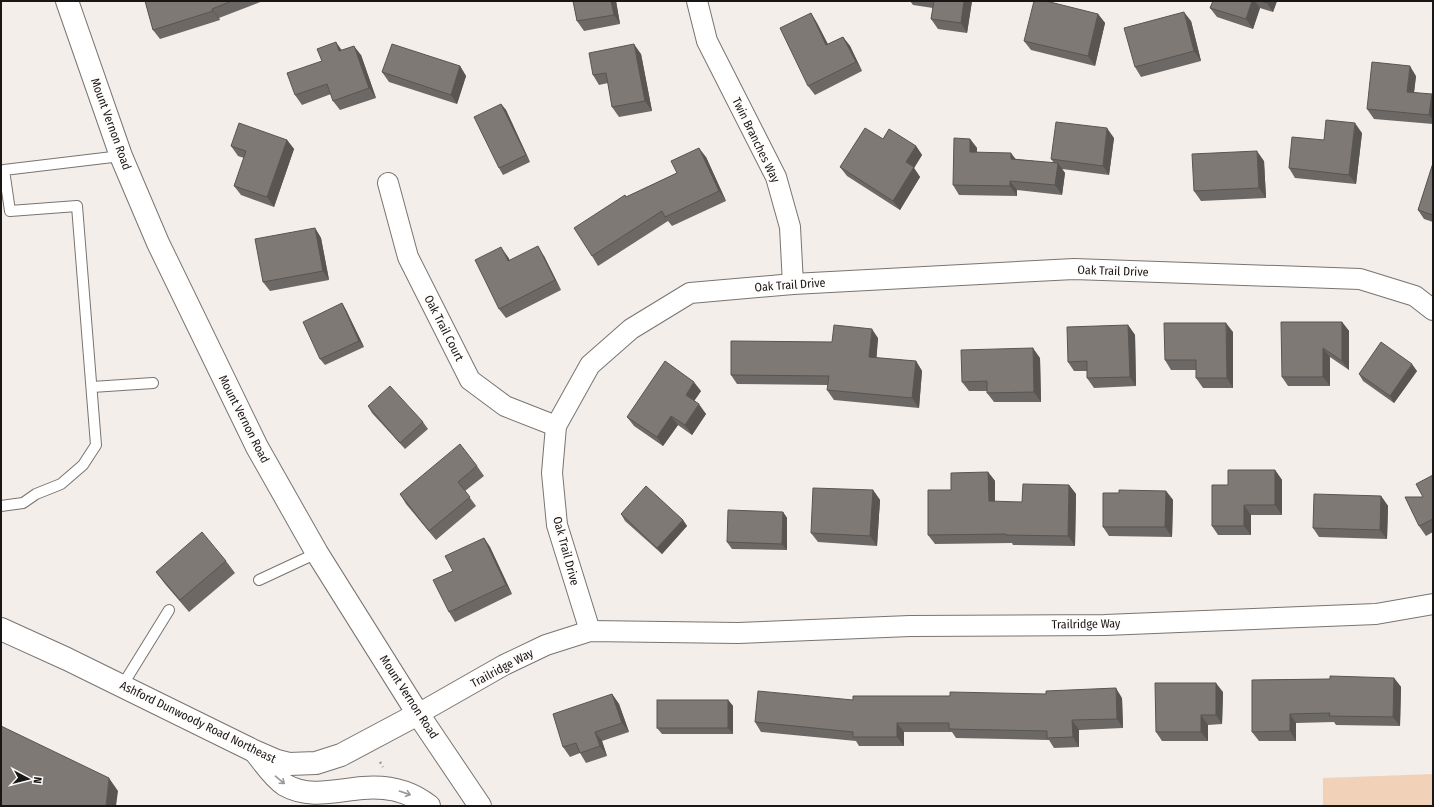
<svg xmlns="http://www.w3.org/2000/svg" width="1434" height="807" viewBox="0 0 1434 807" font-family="'Fira Sans Condensed',sans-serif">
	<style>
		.green { fill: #f2d1b9 }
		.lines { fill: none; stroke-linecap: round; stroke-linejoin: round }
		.lane-casing { stroke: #797470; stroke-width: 12 }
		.street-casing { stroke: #797470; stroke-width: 22 }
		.secondary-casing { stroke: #797470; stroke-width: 24 }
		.path { stroke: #a09c99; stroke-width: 2.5; stroke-dasharray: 2 3; stroke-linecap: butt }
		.lane { stroke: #fff; stroke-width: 10 }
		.street { stroke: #fff; stroke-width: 20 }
		.secondary { stroke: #fff; stroke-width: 22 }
		.wall { fill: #6c6865 }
		.shaded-wall { fill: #585552 }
		.building { fill: #7e7975; stroke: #585552 }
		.oneway { stroke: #989796 }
		.labels { text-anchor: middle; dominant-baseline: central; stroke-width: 3.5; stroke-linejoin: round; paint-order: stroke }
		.street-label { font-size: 12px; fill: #191716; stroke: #fffcfb }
	</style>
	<rect width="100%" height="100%" fill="#f4eeea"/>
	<!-- green -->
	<path class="green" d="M1433 774V806H1323V778Z"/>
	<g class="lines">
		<!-- lane casing -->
		<g class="lane-casing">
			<g id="lane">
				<path d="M92 387 153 383"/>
				<path d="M1 506 23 503 36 494 61 484 83 465 96 445 77 206 10 211 4 170 121 156"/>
				<path d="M259 580 317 553"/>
				<path d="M122 686 169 610"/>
			</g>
		</g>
		<!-- street casing -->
		<g class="street-casing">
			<g id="street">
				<path d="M697 1 707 41 776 177 790 227 793 284"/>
				<path d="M388 183 408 257 470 380 505 406 556 426"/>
				<path d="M590 631 557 525 552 473 556 426 590 365 631 329 690 293 793 284 1074 269 1360 279 1415 296 1433 310"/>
				<path d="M418 714 504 665 546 645 590 631 738 633 910 626 1105 625 1376 614 1433 604"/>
			</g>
		</g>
		<!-- secondary casing -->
		<g class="secondary-casing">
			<g id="secondary">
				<path d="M67 1 121 156 158 243 257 447 317 553 418 714 480 806"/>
				<path d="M1 629 67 659 254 751 277 761 289 764 316 763 341 755 418 714"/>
				<path d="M256 753C265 764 273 777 285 785 309 799 337 790 363 788 386 786 410 791 429 806"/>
			</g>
		</g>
		<!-- path -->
		<path class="path" d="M380 762 383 767"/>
		<!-- lane -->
		<use href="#lane" class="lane"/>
		<!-- street -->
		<use href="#street" class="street"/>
		<!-- secondary -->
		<use href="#secondary" class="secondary"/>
	</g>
	<!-- wall -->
	<g class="wall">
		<path d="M145 1H263L219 18 220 20 160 39 153 30Z"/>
		<path d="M573 1H616L620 24 584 31 577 21Z"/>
		<path d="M910 1H972L967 33 938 29 931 19 933 8 913 5Z"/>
		<path d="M1213 1H1277L1273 12 1260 8 1253 29 1217 17 1210 8Z"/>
		<path d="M811 13 817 23 828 44 843 37 850 46 862 71 815 95 808 86Z"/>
		<path d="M1098 14 1105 23 1095 66 1031 50 1024 41Z"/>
		<path d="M1191 21 1201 61 1141 77 1135 67Z"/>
		<path d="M342 50 361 55 376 98 340 110 333 101 331 94 302 105 295 95 322 61Z"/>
		<path d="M641 54 652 111 619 117 612 107 608 83 599 85 593 75Z"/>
		<path d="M460 66 466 76 457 104 389 82 382 72Z"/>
		<path d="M1416 76 1414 92 1433 96V124L1374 119 1367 109Z"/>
		<path d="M501 104 506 110 530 162 503 175 499 168Z"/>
		<path d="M1362 133 1356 184 1295 178 1289 168 1324 140Z"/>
		<path d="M1114 138 1109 175 1062 169 1065 173 1062 195 1017 190V196L959 195 953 185 970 139 977 148V152L1015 159 1054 163 1051 159Z"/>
		<path d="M287 140 294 149 274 207 241 195 234 186 244 158 238 156 231 146Z"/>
		<path d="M916 146 922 155 914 168 920 177 900 210 847 176 840 167Z"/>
		<path d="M706 157 726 201 672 226 668 221 598 266 592 256 626 197 677 173Z"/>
		<path d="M1264 161 1266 198 1201 201 1194 191Z"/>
		<path d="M1433 163V222L1424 219 1418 210Z"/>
		<path d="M315 228 321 238 329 280 270 291 263 282Z"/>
		<path d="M544 256 561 290 506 318 499 309 508 257 510 261Z"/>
		<path d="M342 303 346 310 364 347 325 365 320 359Z"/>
		<path d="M1342 322 1349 331V370L1330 357V386H1288L1282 377Z"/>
		<path d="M1128 325 1135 335 1136 386 1094 388 1087 378V371H1074L1068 362Z"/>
		<path d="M1233 332V388H1203L1196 378V370H1171L1165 360Z"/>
		<path d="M878 338 876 358 916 361 922 371 919 408 834 400 827 390 828 385 737 384 731 375 832 342Z"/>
		<path d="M1040 358 1041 402H994L987 393V391H969L962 382Z"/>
		<path d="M1417 371 1394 403 1363 381 1359 374Z"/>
		<path d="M701 391 694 401 706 414 692 435 678 425 663 446 634 426 627 417Z"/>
		<path d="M368 406 423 422 428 429 405 449 372 413Z"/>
		<path d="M477 466 484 476 465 491 476 506 436 540 406 504 400 494Z"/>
		<path d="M1275 470 1282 480V515H1251V535H1218L1212 526 1228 485Z"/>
		<path d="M988 472 995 481V502H1022L1069 485 1076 494 1075 546 1013 545 1012 543 935 544 928 535 951 490Z"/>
		<path d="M1433 475V532L1426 536 1419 526 1423 497Z"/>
		<path d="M873 490 880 500 877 546 818 542 811 533Z"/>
		<path d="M1166 491 1173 500 1172 537 1109 536 1103 527 1119 493Z"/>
		<path d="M1381 496 1388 506 1387 539 1319 537 1313 528Z"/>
		<path d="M783 512 787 518V550L732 549 727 542Z"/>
		<path d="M621 514 683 520 687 526 662 554 625 521Z"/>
		<path d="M484 538 490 547 512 594 455 622 449 612 453 571Z"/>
		<path d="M226 561 235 573 189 612 165 584 156 572Z"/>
		<path d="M1394 678 1401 687 1400 726 1336 725 1334 722 1296 723V741H1259L1252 732V680Z"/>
		<path d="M1223 692 1222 724 1208 725V741H1162L1156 732Z"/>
		<path d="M612 694 619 704 629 732 602 741 607 756 586 763 580 753 570 757 563 747Z"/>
		<path d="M1122 698 1123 728 1079 730V747L1054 748 1049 740 956 738 952 732H904V746H859L856 741 761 732 755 722 853 700Z"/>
		<path d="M728 700 733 706V734H662L657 728Z"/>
	</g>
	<!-- shaded-wall -->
	<g class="shaded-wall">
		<path d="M611 1H616L620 24 614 15Z"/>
		<path d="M964 1H972L967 33 961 23Z"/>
		<path d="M1252 1H1255L1260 8 1253 29 1246 19Z"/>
		<path d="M1267 1H1277L1273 12 1267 3Z"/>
		<path d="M212 9 219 18 220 20 213 11Z"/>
		<path d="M1184 12 1191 21 1201 61 1194 51Z"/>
		<path d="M811 13 817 23 833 55 826 45Z"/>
		<path d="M1098 14 1105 23 1095 66 1088 56Z"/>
		<path d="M843 37 850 46 862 71 856 62Z"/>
		<path d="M336 42 343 52 339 51Z"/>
		<path d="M634 44 641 54 652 111 645 101Z"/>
		<path d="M354 46 361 55 376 98 369 88Z"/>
		<path d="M460 66 466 76 457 104 451 95Z"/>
		<path d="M1410 66 1416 76 1413 101 1407 92Z"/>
		<path d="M1432 94 1433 96V120L1429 115Z"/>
		<path d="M501 104 506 110 530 162 526 155Z"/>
		<path d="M1355 123 1362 133 1356 184 1349 175Z"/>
		<path d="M1107 128 1114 138 1109 175 1103 166Z"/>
		<path d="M970 139 977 148 976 161 970 152Z"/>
		<path d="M287 140 294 149 274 207 267 197Z"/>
		<path d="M916 146 922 155 914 168 920 177 900 210 893 201 906 162Z"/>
		<path d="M699 148 706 157 726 201 719 191Z"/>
		<path d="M1257 151 1264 161 1266 198 1259 188Z"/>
		<path d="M1011 153 1018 162 1011 159Z"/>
		<path d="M1058 163 1065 173 1062 195 1055 185Z"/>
		<path d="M1010 181 1017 190V196L1010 186Z"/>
		<path d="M315 228 321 238 329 280 323 271Z"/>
		<path d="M538 246 544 256 561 290 555 280Z"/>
		<path d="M501 247 508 257 515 271 508 261Z"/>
		<path d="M342 303 346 310 364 347 359 341Z"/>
		<path d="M1342 322 1349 331V370L1342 361Z"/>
		<path d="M1226 323 1233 332V388L1227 378Z"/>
		<path d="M1128 325 1135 335 1136 386 1130 377Z"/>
		<path d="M872 329 878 338 876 366 869 357Z"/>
		<path d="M1033 348 1040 358 1041 402 1034 392Z"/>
		<path d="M1323 348 1330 357V386L1323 377Z"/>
		<path d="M916 361 922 371 919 408 912 398Z"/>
		<path d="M1412 364 1417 371 1394 403 1390 396Z"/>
		<path d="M694 382 701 391 692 404 686 395Z"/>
		<path d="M699 404 706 414 692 435 685 425Z"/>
		<path d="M671 416 678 425 663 446 657 437Z"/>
		<path d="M1275 470 1282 480V515L1275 505Z"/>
		<path d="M988 472 995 481V511L989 501Z"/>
		<path d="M1069 485 1076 494 1075 546 1068 536Z"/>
		<path d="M873 490 880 500 877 546 870 536Z"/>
		<path d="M1166 491 1173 500 1172 537 1165 527Z"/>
		<path d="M1381 496 1388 506 1387 539 1380 530Z"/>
		<path d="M1244 505 1251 515V535L1244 526Z"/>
		<path d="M783 512 787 518V550L782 544Z"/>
		<path d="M683 520 687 526 662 554 657 548Z"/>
		<path d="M484 538 490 547 512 594 506 585Z"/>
		<path d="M1394 678 1401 687 1400 726 1393 717Z"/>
		<path d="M1216 683 1223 692 1222 724 1216 715Z"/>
		<path d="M1116 688 1122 698 1123 728 1117 719Z"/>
		<path d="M612 694 619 704 629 732 622 723Z"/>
		<path d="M728 700 733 706V734L728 728Z"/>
		<path d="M1290 714 1296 723V741L1290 731Z"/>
		<path d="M1201 715 1208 725V741L1201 732Z"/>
		<path d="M1072 720 1079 730V747L1073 737Z"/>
		<path d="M897 723 904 732V746L897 737Z"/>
		<path d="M595 732 602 741 607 756 600 746Z"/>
		<path d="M109 778 118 791 116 806H106Z"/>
	</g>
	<!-- building -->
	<g class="building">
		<path d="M145 1H232L212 9 213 11 153 30Z"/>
		<path d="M573 1H611L614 15 577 21Z"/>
		<path d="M934 1H964L961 23 931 19Z"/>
		<path d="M1034 1H1046L1098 14 1088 56 1024 41Z"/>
		<path d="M1213 1H1252L1246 19 1210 8Z"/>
		<path d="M1261 1H1267V3Z"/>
		<path d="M1184 12 1194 51 1135 67 1124 28Z"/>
		<path d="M811 13 826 45 843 37 856 62 808 86 780 28Z"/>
		<path d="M336 42 339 51 354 46 369 88 333 101 327 84 295 95 287 73 322 61 317 49Z"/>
		<path d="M392 44 460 66 451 95 382 72Z"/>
		<path d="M634 44 645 101 612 107 606 73 593 75 589 53Z"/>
		<path d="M1372 62 1410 66 1407 92 1432 94 1429 115 1367 109Z"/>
		<path d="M501 104 526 155 499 168 474 117Z"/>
		<path d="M1326 120 1355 123 1349 175 1289 168 1292 137 1324 140Z"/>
		<path d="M1056 122 1107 128 1103 166 1051 159Z"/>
		<path d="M239 123 287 140 267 197 234 186 246 151 231 146Z"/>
		<path d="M865 128 883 139 889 129 916 146 906 162 914 167 893 201 840 167Z"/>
		<path d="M954 138 970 139V152L1011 153V159L1058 163 1055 185 1010 181V186L953 185Z"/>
		<path d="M699 148 719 191 665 217 662 211 592 256 574 228 625 195 626 197 677 173 671 161Z"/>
		<path d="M1257 151 1259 188 1194 191 1192 154Z"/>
		<path d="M1433 163V215L1418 210Z"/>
		<path d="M315 228 323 271 263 282 255 239Z"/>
		<path d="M538 246 555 280 499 309 475 260 501 247 508 261Z"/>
		<path d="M342 303 359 341 320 359 303 322Z"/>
		<path d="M1281 322H1342V361L1323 348V377H1282Z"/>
		<path d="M1164 323H1226L1227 378H1196V360H1165Z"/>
		<path d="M834 325 872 329 869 357 916 361 912 398 827 390 829 376 731 375V341L832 342Z"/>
		<path d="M1128 325 1130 377 1087 378V361L1068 362 1067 327Z"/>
		<path d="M1381 342 1412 364 1390 396 1359 374Z"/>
		<path d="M1033 348 1034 392 987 393V381L962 382 961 350Z"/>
		<path d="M665 361 694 382 686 395 699 404 685 425 671 416 657 437 627 417Z"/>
		<path d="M390 386 423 422 400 443 368 406Z"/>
		<path d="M460 444 477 466 458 482 470 497 429 531 400 494Z"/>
		<path d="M1228 470H1275V505H1244V526H1212V485H1228Z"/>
		<path d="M988 472 989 501 1022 502 1023 484 1069 485 1068 536 1006 535V534L928 535V490H951V473Z"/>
		<path d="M1433 475V519L1419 526 1405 497H1423L1416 484Z"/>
		<path d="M646 486 683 520 657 548 621 514Z"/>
		<path d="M813 488 873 490 870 536 811 533Z"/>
		<path d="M1119 490 1166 491 1165 527H1103V493H1119Z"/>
		<path d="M1314 494 1381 496 1380 530 1313 528Z"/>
		<path d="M728 510 783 512 782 544 727 542Z"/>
		<path d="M202 532 226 561 180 600 156 572Z"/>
		<path d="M484 538 506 585 449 612 433 580 453 571 445 556Z"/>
		<path d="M1330 676 1394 678 1393 717 1329 716 1330 713 1290 714V731L1252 732V680L1330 679Z"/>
		<path d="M1155 683H1216V715H1201V732H1156Z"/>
		<path d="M1116 688 1117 719 1072 720 1073 737 1047 738V731L949 729V723H897V737H853V732L755 722 758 691 853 700V696H950V692L1046 694V691Z"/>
		<path d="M612 694 622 723 595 732 600 746 580 753 576 743 563 747 553 714Z"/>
		<rect x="657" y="700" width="71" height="28"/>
		<path d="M1 726 109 778 106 806H1Z"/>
	</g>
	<!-- one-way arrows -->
	<defs><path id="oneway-shaft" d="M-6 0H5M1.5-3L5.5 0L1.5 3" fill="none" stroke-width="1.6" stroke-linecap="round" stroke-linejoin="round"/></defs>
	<g class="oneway">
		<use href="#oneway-shaft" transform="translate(280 780) rotate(40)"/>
		<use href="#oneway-shaft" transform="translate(405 793) rotate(19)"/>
	</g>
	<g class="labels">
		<!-- street labels -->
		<g class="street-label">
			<text transform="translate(111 124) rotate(70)">Mount Vernon Road</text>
			<text transform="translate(756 140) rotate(64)">Twin Branches Way</text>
			<text transform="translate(1113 271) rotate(2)">Oak Trail Drive</text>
			<text transform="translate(790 285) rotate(-4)">Oak Trail Drive</text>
			<text transform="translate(444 328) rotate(63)">Oak Trail Court</text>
			<text transform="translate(244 419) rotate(63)">Mount Vernon Road</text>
			<text transform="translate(566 551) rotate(75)">Oak Trail Drive</text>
			<text transform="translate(1086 624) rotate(-1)">Trailridge Way</text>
			<text transform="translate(502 668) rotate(-28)">Trailridge Way</text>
			<text transform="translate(409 697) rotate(57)">Mount Vernon Road</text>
			<text transform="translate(198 722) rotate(26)">Ashford Dunwoody Road Northeast</text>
		</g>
	</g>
	<!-- border -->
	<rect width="1434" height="807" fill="none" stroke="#191716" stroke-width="4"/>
	<!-- north arrow -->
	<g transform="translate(28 779) rotate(97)" stroke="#fffcfb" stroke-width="3" paint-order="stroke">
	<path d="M0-3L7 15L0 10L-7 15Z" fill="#191716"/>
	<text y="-6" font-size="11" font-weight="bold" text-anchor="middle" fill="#191716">N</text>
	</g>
</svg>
